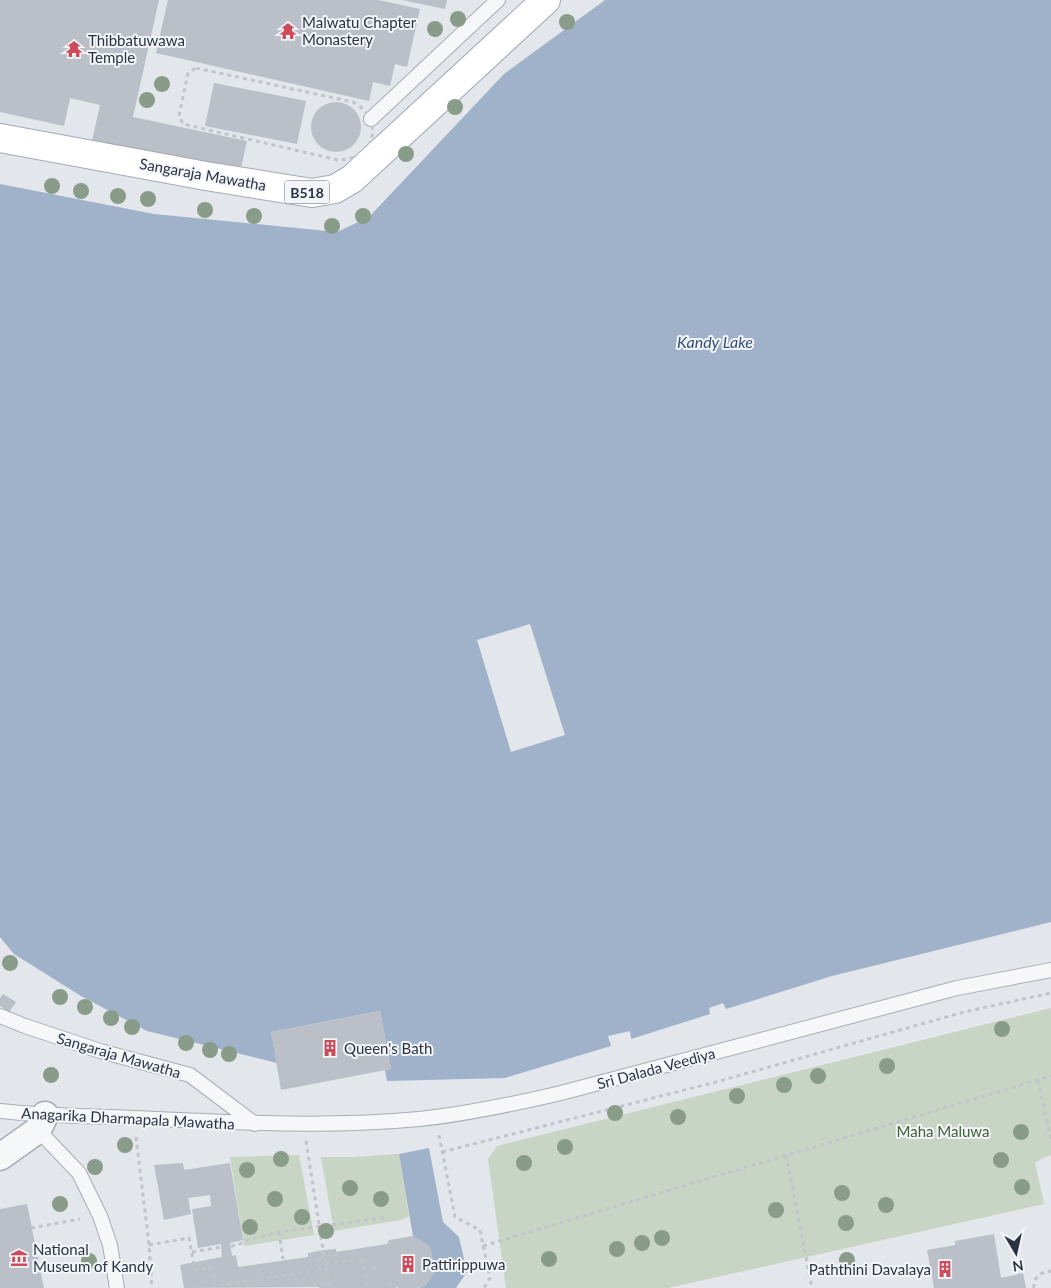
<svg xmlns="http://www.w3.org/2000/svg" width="1051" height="1288" viewBox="0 0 1051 1288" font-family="Lato,sans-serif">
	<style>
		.green { fill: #c8d5c4 }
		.water { fill: #9fb2ca; fill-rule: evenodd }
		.building { fill: #babfc8 }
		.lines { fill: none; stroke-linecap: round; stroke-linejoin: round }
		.lane-casing { stroke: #a8adb5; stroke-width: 16 }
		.street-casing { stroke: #a8adb5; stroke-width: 29 }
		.primary-casing { stroke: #a2aab7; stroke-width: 30 }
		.path { stroke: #c1c4ca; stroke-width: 3; stroke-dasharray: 4 4; stroke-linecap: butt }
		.lane { stroke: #f6f7f9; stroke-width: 14 }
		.street { stroke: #f6f7f9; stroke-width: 26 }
		.primary { stroke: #fff; stroke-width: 28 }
		.path-bridge { stroke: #c1c4ca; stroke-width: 3; stroke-dasharray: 4 4; stroke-linecap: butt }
		.tree { fill: #889c89 }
		.labels { text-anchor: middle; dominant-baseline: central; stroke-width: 4; stroke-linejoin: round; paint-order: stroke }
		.shield { fill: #f3f5f8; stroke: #676d79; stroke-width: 1 }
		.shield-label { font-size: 14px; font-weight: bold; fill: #2b3343 }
		.poi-label { font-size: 15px; fill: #2b3343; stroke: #f3f5f8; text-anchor: start }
		.street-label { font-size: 15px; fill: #2b3343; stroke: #f3f5f8 }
		.park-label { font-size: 15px; fill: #3e5f38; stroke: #f3f5f8 }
		.water-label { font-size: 16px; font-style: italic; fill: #355077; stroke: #f3f5f8 }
	</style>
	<rect width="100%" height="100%" fill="#e3e6eb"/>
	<!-- green -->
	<g class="green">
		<path d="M1051 1008V1155L1035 1162 1044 1204 668 1288H506L488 1159 497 1146Z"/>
		<path d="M399 1154 409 1216 401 1220 334 1231 321 1157H354Z"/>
		<path d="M299 1155 314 1235 244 1246 230 1157Z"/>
	</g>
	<!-- water -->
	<g class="water">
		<path d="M605 0H1051V922L832 976 726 1009 723 1003 709 1008 710 1014 631 1039 630 1031 608 1036 611 1046 505 1078 387 1081 385 1070 391 1069 380 1011 271 1032 277 1063 147 1031 81 996 14 954 0 937V184L154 214 337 232 369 217 504 74ZM530 624 565 735 511 752 477 640Z"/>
		<path d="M429 1148 443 1222 459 1237 467 1272 456 1288H418L425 1286 435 1271 430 1247 413 1236 399 1154Z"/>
	</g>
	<!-- building -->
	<g class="building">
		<path d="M0 0H159L133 117 247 141 240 172 92 141 100 105 70 98 64 126 0 112Z"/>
		<path d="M168 0H379L420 9 407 67 395 64 390 86 373 82 369 101 156 53Z"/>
		<path d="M402 0H447L445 9Z"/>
		<path d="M214 83 306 101 297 144 205 126Z"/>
		<circle cx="336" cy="127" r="25"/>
		<path d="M3 994 16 1002 9 1012 0 1006V998Z"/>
		<path d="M380 1011 391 1069 281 1090 271 1032Z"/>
		<path d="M183 1163 184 1170 230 1163 243 1240 230 1243 232 1256 236 1255 238 1267 308 1257V1253L324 1250 336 1249V1252L387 1244 389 1240 413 1236 430 1247 435 1271 425 1286 416 1288H398L396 1286V1288H319V1287L184 1288 180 1265 222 1257 221 1244 198 1248 192 1209 211 1206 210 1195 188 1198 191 1214 164 1220 154 1165Z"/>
		<path d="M27 1204 44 1288H0V1209Z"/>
		<path d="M994 1234 1001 1278 1023 1273 1026 1288H934L927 1250 955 1245V1241Z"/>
	</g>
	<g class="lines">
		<!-- lane casing -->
		<g class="lane-casing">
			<g id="lane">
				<path d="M371 119 498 0"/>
				<path d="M0 1016 25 1026 100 1051 190 1075 255 1124"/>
				<path d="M0 1111C44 1116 88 1116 132 1118 228 1122 324 1128 419 1119 467 1114 514 1104 561 1093L957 988 1051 970"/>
				<path d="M38 1130 79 1173 100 1216 110 1245 117 1288"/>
			</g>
		</g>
		<!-- street casing -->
		<g class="street-casing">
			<path id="street" d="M0 1157 38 1130 45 1115"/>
		</g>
		<!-- primary casing -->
		<g class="primary-casing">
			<path id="primary" d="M0 138 206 176 312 193 335 189 352 179 546 0"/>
		</g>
		<!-- path -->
		<g class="path">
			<path d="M196 68 353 102C386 120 375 160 338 160L183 124 179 116 188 73Z"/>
			<path d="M1038 1080 1051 1140"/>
			<path d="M439 1135 455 1217 480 1230 490 1278 484 1288"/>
			<path d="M136 1137 149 1245 152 1288"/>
			<path d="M306 1141 329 1288"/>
			<path d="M442 1152 716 1082 964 1012 1051 993"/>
			<path d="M786 1155 812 1288"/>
			<path d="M31 1228 80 1219"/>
			<path d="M279 1232 283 1259"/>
			<path d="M149 1245 189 1238 195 1270 211 1268 215 1286 321 1270"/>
			<path d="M231 1246 238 1245 247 1240 279 1232 388 1217"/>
			<path d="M483 1246 1051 1076"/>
			<path d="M192 1252 221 1247"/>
			<path d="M334 1255H336L338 1262"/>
			<path d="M319 1258 324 1288"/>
			<path d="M362 1259 367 1288"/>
			<path d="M326 1264 361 1259 384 1274"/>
			<path d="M390 1282 391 1288"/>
			<path d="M1034 1288C1033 1277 1041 1272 1051 1271"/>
		</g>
		<!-- lane -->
		<use href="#lane" class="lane"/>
		<!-- street -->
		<use href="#street" class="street"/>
		<!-- primary -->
		<use href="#primary" class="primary"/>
		<!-- path-bridge -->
		<path class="path-bridge" d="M319 1258 334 1255"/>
	</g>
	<!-- trees -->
	<g class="tree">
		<circle cx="458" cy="19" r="8"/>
		<circle cx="567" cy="22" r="8"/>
		<circle cx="435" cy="29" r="8"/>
		<circle cx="162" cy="84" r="8"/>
		<circle cx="147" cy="100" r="8"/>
		<circle cx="455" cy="107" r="8"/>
		<circle cx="406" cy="154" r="8"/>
		<circle cx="52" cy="186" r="8"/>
		<circle cx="81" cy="191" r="8"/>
		<circle cx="118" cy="196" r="8"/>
		<circle cx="148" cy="199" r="8"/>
		<circle cx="205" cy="210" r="8"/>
		<circle cx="254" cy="216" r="8"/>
		<circle cx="363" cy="216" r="8"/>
		<circle cx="332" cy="226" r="8"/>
		<circle cx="10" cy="963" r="8"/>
		<circle cx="60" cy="997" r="8"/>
		<circle cx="85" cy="1007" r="8"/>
		<circle cx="111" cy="1018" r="8"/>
		<circle cx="132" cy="1027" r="8"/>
		<circle cx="1002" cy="1029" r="8"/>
		<circle cx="186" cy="1043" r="8"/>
		<circle cx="210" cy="1050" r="8"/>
		<circle cx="229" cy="1054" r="8"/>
		<circle cx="887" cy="1066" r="8"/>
		<circle cx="51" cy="1075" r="8"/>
		<circle cx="818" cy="1076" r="8"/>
		<circle cx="784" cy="1085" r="8"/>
		<circle cx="737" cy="1096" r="8"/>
		<circle cx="615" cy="1113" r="8"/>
		<circle cx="678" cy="1117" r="8"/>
		<circle cx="1021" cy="1132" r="8"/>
		<circle cx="125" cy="1145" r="8"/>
		<circle cx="565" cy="1147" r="8"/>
		<circle cx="281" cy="1159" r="8"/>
		<circle cx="1001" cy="1160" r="8"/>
		<circle cx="524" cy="1163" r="8"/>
		<circle cx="95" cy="1167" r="8"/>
		<circle cx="247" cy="1170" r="8"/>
		<circle cx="1022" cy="1187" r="8"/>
		<circle cx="350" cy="1188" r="8"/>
		<circle cx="842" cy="1193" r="8"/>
		<circle cx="275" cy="1199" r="8"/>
		<circle cx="381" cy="1199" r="8"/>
		<circle cx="60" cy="1204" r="8"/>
		<circle cx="886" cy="1205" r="8"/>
		<circle cx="776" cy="1210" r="8"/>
		<circle cx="302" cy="1217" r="8"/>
		<circle cx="846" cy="1223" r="8"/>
		<circle cx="250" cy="1227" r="8"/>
		<circle cx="326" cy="1231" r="8"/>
		<circle cx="662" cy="1238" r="8"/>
		<circle cx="642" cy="1243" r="8"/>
		<circle cx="617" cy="1249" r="8"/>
		<circle cx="549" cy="1259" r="8"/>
		<circle cx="847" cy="1260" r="8"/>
		<circle cx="89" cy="1261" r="8"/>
	</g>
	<!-- icons -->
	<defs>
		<g id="temple-bare" transform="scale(1.35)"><path d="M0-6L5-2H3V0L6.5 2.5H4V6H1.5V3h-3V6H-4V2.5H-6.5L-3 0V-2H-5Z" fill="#cd4b5a" stroke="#f3f5f8" stroke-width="2.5" paint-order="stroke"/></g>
		<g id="building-bare" transform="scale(1.35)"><path d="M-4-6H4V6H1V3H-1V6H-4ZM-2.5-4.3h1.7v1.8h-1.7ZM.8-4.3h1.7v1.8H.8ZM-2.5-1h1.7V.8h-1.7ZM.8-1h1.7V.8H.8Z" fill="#cd4b5a" stroke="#f3f5f8" stroke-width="2.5" paint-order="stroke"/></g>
		<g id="museum-bare" transform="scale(1.35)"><path d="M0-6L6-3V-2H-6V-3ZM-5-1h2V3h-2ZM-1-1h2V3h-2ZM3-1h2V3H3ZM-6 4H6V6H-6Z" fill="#cd4b5a" stroke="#f3f5f8" stroke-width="2.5" paint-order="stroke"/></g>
	</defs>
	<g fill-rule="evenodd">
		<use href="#temple-bare" x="288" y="31"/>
		<use href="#temple-bare" x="74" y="49"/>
		<use href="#building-bare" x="330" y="1048"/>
		<use href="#museum-bare" x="19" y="1258"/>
		<use href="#building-bare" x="408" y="1264"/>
		<use href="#building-bare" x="945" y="1269"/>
	</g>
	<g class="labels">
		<!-- shield labels -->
		<rect class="shield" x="284.5" y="180.5" width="45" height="23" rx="4"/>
		<g class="shield-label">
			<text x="307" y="192">B518</text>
		</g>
		<!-- poi labels -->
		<g class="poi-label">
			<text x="302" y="22">Malwatu Chapter<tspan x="302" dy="17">Monastery</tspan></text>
			<text x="88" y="40">Thibbatuwawa<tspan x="88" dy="17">Temple</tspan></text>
			<text x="344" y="1048">Queen's Bath</text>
			<text x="33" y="1249">National<tspan x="33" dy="17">Museum of Kandy</tspan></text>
			<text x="422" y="1264">Pattirippuwa</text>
			<text x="931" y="1269" text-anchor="end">Paththini Davalaya</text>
		</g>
		<!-- street labels -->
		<g class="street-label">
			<text transform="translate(203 174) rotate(10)">Sangaraja Mawatha</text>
			<text transform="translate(119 1055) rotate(16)">Sangaraja Mawatha</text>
			<text transform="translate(656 1068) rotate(-15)">Sri Dalada Veediya</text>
			<text transform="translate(128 1118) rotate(3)">Anagarika Dharmapala Mawatha</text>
		</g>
		<!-- park labels -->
		<g class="park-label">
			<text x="943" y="1131">Maha Maluwa</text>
		</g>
		<!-- water labels -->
		<g class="water-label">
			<text x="715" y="341">Kandy Lake</text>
		</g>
	</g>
	<!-- north arrow -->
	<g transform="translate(1016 1253) rotate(171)" stroke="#f3f5f8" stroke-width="4" paint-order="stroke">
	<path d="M0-4L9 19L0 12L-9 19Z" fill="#2b3343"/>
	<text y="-8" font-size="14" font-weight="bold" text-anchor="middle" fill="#2b3343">N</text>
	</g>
</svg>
